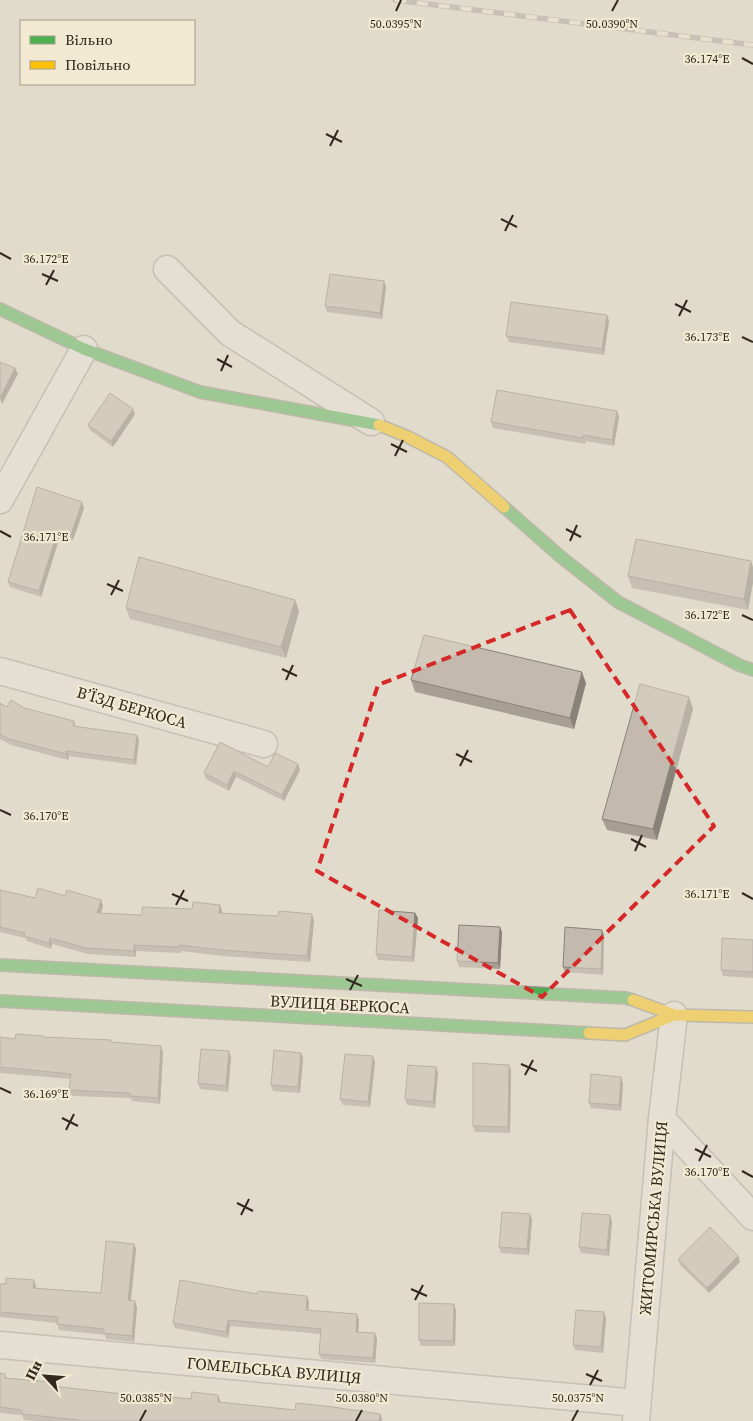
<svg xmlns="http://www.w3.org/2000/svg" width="753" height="1421" viewBox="0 0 753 1421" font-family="'Source Serif 4',serif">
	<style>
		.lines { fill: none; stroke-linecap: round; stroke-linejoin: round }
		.street-casing { stroke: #a5a094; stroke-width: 29 }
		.fast-casing { stroke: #958f84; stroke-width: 14 }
		.slow-casing { stroke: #958f84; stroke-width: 14 }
		.street { stroke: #e8e5dc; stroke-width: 26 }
		.fast { stroke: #4caf50; stroke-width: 11 }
		.slow { stroke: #ffc107; stroke-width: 11 }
		.rail-casing { stroke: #a8a59c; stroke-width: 5.5 }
		.rail { stroke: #f1e9d1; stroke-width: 4; stroke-dasharray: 11; stroke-linecap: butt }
		.wall { fill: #a89f94 }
		.shaded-wall { fill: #888278 }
		.building { fill: #c3b9ac; stroke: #888278 }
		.marked { fill: none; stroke: #d62828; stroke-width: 4; stroke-dasharray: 10 6; stroke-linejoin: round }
		.ticks { fill: none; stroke: #32281e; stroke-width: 2 }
		.labels { text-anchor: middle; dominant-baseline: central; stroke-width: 4.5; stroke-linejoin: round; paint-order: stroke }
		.street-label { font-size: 16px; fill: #32281e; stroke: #f1e9d1 }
		.ticks-label { font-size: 12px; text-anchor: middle; fill: #32281e; stroke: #f1e9d1; stroke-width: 4.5; stroke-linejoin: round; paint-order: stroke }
	</style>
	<rect width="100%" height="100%" fill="#e0dbcb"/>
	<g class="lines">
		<!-- street casing -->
		<g class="street-casing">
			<g id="street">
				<path d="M167 269 230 333 371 422"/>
				<path d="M0 500 84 349"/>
				<path d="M0 671 264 744"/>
				<path d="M662 1119 753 1217"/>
				<path d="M0 1345 637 1403"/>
				<path d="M636 1421 662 1119 674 1015"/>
			</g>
		</g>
		<!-- fast casing -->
		<g class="fast-casing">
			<g id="fast">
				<path d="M0 309 84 349 200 392 379 425"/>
				<path d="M504 507 561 557 618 602 739 665 753 670"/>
				<path d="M0 965 626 998 633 1000"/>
				<path d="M0 1001 589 1033"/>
			</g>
		</g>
		<!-- slow casing -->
		<g class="slow-casing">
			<g id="slow">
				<path d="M379 425 406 436 447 457 504 507"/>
				<path d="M633 1000 674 1015 753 1017"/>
				<path d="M589 1033 625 1035 674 1015"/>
			</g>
		</g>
		<!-- street -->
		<use href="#street" class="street"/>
		<!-- fast -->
		<use href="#fast" class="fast"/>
		<!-- slow -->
		<use href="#slow" class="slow"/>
		<!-- rail casing -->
		<g class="rail-casing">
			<path id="rail" d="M395 0 753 45"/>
		</g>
		<!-- rail -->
		<use href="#rail" class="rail"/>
	</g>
	<!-- wall -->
	<g class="wall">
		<path d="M384 281 386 287 382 319 327 312 325 306Z"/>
		<path d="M607 315 609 321 604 355 509 342 506 336Z"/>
		<path d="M617 411 619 417 614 446 586 441 585 444 493 428 491 422Z"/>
		<path d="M135 414 113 447 90 430 88 425Z"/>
		<path d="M82 502 84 508 73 540 60 536 41 597 10 587 8 582Z"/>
		<path d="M751 561 748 610 632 588 628 576Z"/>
		<path d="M295 600 299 611 286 658 130 619 126 608Z"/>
		<path d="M411 680 586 683 574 729 415 692Z"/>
		<path d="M689 697 693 709 657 840 607 830 602 819Z"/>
		<path d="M0 703 7 707 24 708 74 721 76 727 139 740 136 765 69 756 68 760 11 745 0 739Z"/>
		<path d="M298 764 300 770 284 801 236 777 229 791 206 779 204 773Z"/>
		<path d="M0 890 35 898 65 896 101 900 103 906 101 913 142 915 220 905 222 911V913L314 920 310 962 223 956 181 951V953L136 951V957L88 954 52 944 51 949 27 941 25 938 0 932Z"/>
		<path d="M415 913 418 918 414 962 378 960 376 954Z"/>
		<path d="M502 932 500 969 459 967 457 961Z"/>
		<path d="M604 935 603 975 565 972 563 967Z"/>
		<path d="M753 940V978L723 976 721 970Z"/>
		<path d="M43 1036 44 1037 111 1042 163 1052 160 1104 132 1101 131 1098 72 1096 69 1090 71 1079 0 1073V1037L15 1039Z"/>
		<path d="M301 1053 303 1058 300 1093 273 1091 271 1085Z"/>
		<path d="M231 1057 228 1092 200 1089 198 1083Z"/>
		<path d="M375 1062 370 1107 343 1105 340 1099Z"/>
		<path d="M436 1067 438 1073 435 1108 407 1105 405 1099Z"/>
		<path d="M511 1070 510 1133 475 1132 473 1126Z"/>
		<path d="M623 1083 621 1111 591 1108 589 1103Z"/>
		<path d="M530 1214 532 1220 529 1255 501 1253 499 1247Z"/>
		<path d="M610 1215 612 1221 609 1256 581 1253 579 1247Z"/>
		<path d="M134 1244 136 1249 131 1301 137 1307 134 1342 106 1339 105 1335 59 1330 57 1323 0 1317V1284L36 1286V1288L101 1293Z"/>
		<path d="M738 1256 740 1262 709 1293 680 1265 678 1259Z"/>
		<path d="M309 1302 308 1311 359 1320 358 1332 375 1333 377 1339 375 1363 322 1359 319 1354 321 1334 230 1326 228 1338 175 1328 173 1323Z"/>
		<path d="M456 1310 455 1346H421L419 1340Z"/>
		<path d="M606 1318 603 1353 575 1350 573 1345Z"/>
		<path d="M0 1373 5 1374 7 1378 52 1382 53 1386 141 1396 220 1400V1402L295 1410 380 1414 382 1419V1421H36L24 1420 22 1415 0 1413Z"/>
	</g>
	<!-- shaded-wall -->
	<g class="shaded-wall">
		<path d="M384 281 386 287 382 319 380 313Z"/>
		<path d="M607 315 609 321 604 355 602 349Z"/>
		<path d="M15 368 18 374 2 404 0 398Z"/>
		<path d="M133 409 135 414 113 447 111 441Z"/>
		<path d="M617 411 619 417 614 446 612 440Z"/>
		<path d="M82 502 84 508 73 540 71 535Z"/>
		<path d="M58 530 60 536 41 597 39 591Z"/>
		<path d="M751 561 753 567V583L748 610 744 599Z"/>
		<path d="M295 600 299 611 286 658 281 647Z"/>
		<path d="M582 672 586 683 574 729 570 718Z"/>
		<path d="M689 697 693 709 657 840 653 829Z"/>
		<path d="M137 735 139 740 136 765 134 760Z"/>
		<path d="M66 751 69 756 68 760 66 754Z"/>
		<path d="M298 764 300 770 284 801 282 795Z"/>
		<path d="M234 771 236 777 229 791 227 785Z"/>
		<path d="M101 900 103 906 99 919 97 913Z"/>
		<path d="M220 905 222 911 221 919 219 913Z"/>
		<path d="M415 913 418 918 414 962 412 957Z"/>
		<path d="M312 914 314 920 310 962 307 956Z"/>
		<path d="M500 927 502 932 500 969 498 963Z"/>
		<path d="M602 930 604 935 603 975 601 969Z"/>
		<path d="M50 938 52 944 51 949 49 943Z"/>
		<path d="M134 945 136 951V957L134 951Z"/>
		<path d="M161 1046 163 1052 160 1104 158 1098Z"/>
		<path d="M229 1051 231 1057 228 1092 226 1086Z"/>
		<path d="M301 1053 303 1058 300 1093 298 1087Z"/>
		<path d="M373 1056 375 1062 370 1107 368 1102Z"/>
		<path d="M509 1065 511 1070 510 1133 508 1127Z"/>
		<path d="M436 1067 438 1073 435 1108 433 1102Z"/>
		<path d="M621 1077 623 1083 621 1111 619 1105Z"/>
		<path d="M530 1214 532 1220 529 1255 527 1249Z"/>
		<path d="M610 1215 612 1221 609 1256 607 1250Z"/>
		<path d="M134 1244 136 1249 130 1306 128 1300Z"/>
		<path d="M738 1256 740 1262 709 1293 707 1288Z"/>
		<path d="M34 1280 36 1286 35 1293 33 1288Z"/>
		<path d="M307 1296 309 1302 308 1316 306 1310Z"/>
		<path d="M135 1301 137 1307 134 1342 132 1336Z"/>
		<path d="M454 1304 456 1310 455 1346 453 1341Z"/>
		<path d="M604 1312 606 1318 603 1353 601 1347Z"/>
		<path d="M357 1314 359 1320 358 1337 356 1332Z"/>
		<path d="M228 1320 230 1326 228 1338 226 1332Z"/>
		<path d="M375 1333 377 1339 375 1363 373 1358Z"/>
		<path d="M218 1395 220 1400V1408L218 1402Z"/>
		<path d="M380 1414 382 1419V1421H379Z"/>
	</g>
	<!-- building -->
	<g class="building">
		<path d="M330 274 384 281 380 313 325 306Z"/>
		<path d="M511 302 607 315 602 349 506 336Z"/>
		<path d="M0 362 15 368 0 398Z"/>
		<path d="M497 390 617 411 612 440 583 435V438L491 422Z"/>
		<path d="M110 393 133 409 111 441 88 425Z"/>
		<path d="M37 487 82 502 71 535 58 530 39 591 8 582Z"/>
		<path d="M636 539 751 561 744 599 628 576Z"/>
		<path d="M139 557 295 600 281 647 126 608Z"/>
		<path d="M424 635 582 672 570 718 411 680Z"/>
		<path d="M640 684 689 697 653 829 602 819Z"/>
		<path d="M11 700 24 708 74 721 73 726 137 735 134 760 66 751V754L9 739 0 734V703L7 707Z"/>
		<path d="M220 742 268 767 275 753 298 764 282 795 234 771 227 785 204 773Z"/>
		<path d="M38 888 65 896 67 890 101 900 97 913 142 915V907L192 909 193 902 220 905 219 913 278 916 279 911 312 914 307 956 221 950 179 945V947L134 945V951L86 948 50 938 49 943 24 936 25 933 0 927V890L35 898Z"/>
		<path d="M379 910 415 913 412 957 376 954Z"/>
		<path d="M459 925 500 927 498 963 457 961Z"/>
		<path d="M565 927 602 930 601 969 563 967Z"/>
		<path d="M722 938 753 940V972L721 970Z"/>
		<path d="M16 1034 43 1036V1037L111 1040V1042L161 1046 158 1098 130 1096V1093L69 1090 71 1074 0 1067V1037L15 1039Z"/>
		<path d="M201 1049 229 1051 226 1086 198 1083Z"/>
		<path d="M274 1050 301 1053 298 1087 271 1085Z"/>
		<path d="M345 1054 373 1056 368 1102 340 1099Z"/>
		<path d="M473 1063 509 1065 508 1127 473 1126Z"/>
		<path d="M408 1065 436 1067 433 1102 405 1099Z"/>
		<path d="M591 1074 621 1077 619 1105 589 1103Z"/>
		<path d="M502 1212 530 1214 527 1249 499 1247Z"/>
		<path d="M582 1213 610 1215 607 1250 579 1247Z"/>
		<path d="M710 1227 738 1256 707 1288 678 1259Z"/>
		<path d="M106 1241 134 1244 128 1300 135 1301 132 1336 104 1333V1329L57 1324 58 1317 0 1312V1284H6V1278L34 1280 33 1288 101 1293Z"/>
		<path d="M180 1280 257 1294 258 1291 307 1296 306 1310 357 1314 356 1332 375 1333 373 1358 319 1354 321 1329 228 1320 226 1332 173 1323Z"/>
		<path d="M419 1303 454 1304 453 1341 419 1340Z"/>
		<path d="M576 1310 604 1312 601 1347 573 1345Z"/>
		<path d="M0 1373 5 1374V1378L52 1382 51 1386 141 1396V1394L191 1399 192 1392 218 1395V1402L295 1410 296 1403 333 1407 380 1414 379 1421H79V1420L22 1414V1410L0 1407Z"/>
	</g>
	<!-- marked area -->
	<path d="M0 0H753V1421H0ZM570 610 714 826 542 997 317 871 378 685Z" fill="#e0dbcb" fill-opacity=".55" fill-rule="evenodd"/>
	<path class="marked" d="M570 610 714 826 542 997 317 871 378 685Z"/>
	<!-- ticks -->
	<path class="ticks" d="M396 11 401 0M612 11 618 0M742 58 753 64M326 134 342 142M330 146 338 130M501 219 517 227M505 231 513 215M0 253 11 259M42 274 58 281M46 285 54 270M675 304 691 312M679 316 687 300M742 337 753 342M217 359 232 367M221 371 228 355M391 444 407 452M395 456 403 440M566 529 581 537M0 531 11 537M570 541 577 525M107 584 123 591M111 595 119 580M742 615 753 620M282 669 297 676M286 680 293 665M456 754 472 762M460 766 468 750M0 810 11 815M631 839 646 847M635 851 642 835M742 893 753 899M172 894 188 901M176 905 184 890M346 979 362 986M350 990 358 975M521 1064 537 1071M525 1075 533 1060M0 1088 11 1093M62 1118 78 1126M66 1130 74 1114M695 1149 711 1157M699 1161 707 1145M742 1171 753 1177M237 1203 253 1211M241 1215 249 1199M411 1289 427 1296M415 1300 423 1285M586 1374 602 1381M590 1385 598 1370M140 1421 146 1410M356 1421 362 1410M572 1421 578 1410"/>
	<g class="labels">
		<!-- street labels -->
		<g class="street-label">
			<text transform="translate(132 707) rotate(16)">В’ЇЗД БЕРКОСА</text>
			<text transform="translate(340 1004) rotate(3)">ВУЛИЦЯ БЕРКОСА</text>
			<text transform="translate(653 1218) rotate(-85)">ЖИТОМИРСЬКА ВУЛИЦЯ</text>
			<text transform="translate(274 1370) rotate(5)">ГОМЕЛЬСЬКА ВУЛИЦЯ</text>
		</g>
	</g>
	<g class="ticks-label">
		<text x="396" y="28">50.0395°N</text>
		<text x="612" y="28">50.0390°N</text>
		<text x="707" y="63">36.174°E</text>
		<text x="46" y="263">36.172°E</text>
		<text x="707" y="341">36.173°E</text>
		<text x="46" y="541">36.171°E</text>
		<text x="707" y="619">36.172°E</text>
		<text x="46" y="820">36.170°E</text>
		<text x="707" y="898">36.171°E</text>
		<text x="46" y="1098">36.169°E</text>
		<text x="707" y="1176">36.170°E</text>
		<text x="146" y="1402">50.0385°N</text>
		<text x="362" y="1402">50.0380°N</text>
		<text x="578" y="1402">50.0375°N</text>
	</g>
	<!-- legend -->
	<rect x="20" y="20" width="175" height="65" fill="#f1e9d1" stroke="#a59c89"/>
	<rect x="30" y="36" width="25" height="8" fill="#4caf50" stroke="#a59c89"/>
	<text x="65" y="45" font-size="15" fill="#32281e">Вільно</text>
	<rect x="30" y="61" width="25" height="8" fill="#ffc107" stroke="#a59c89"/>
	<text x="65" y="70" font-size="15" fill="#32281e">Повільно</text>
	<!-- north arrow -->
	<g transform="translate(45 1376) rotate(296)" stroke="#f1e9d1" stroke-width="4" paint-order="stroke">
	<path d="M0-4L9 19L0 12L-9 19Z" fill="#32281e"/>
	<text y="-8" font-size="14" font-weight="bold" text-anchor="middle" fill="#32281e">Пн</text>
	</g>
</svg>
